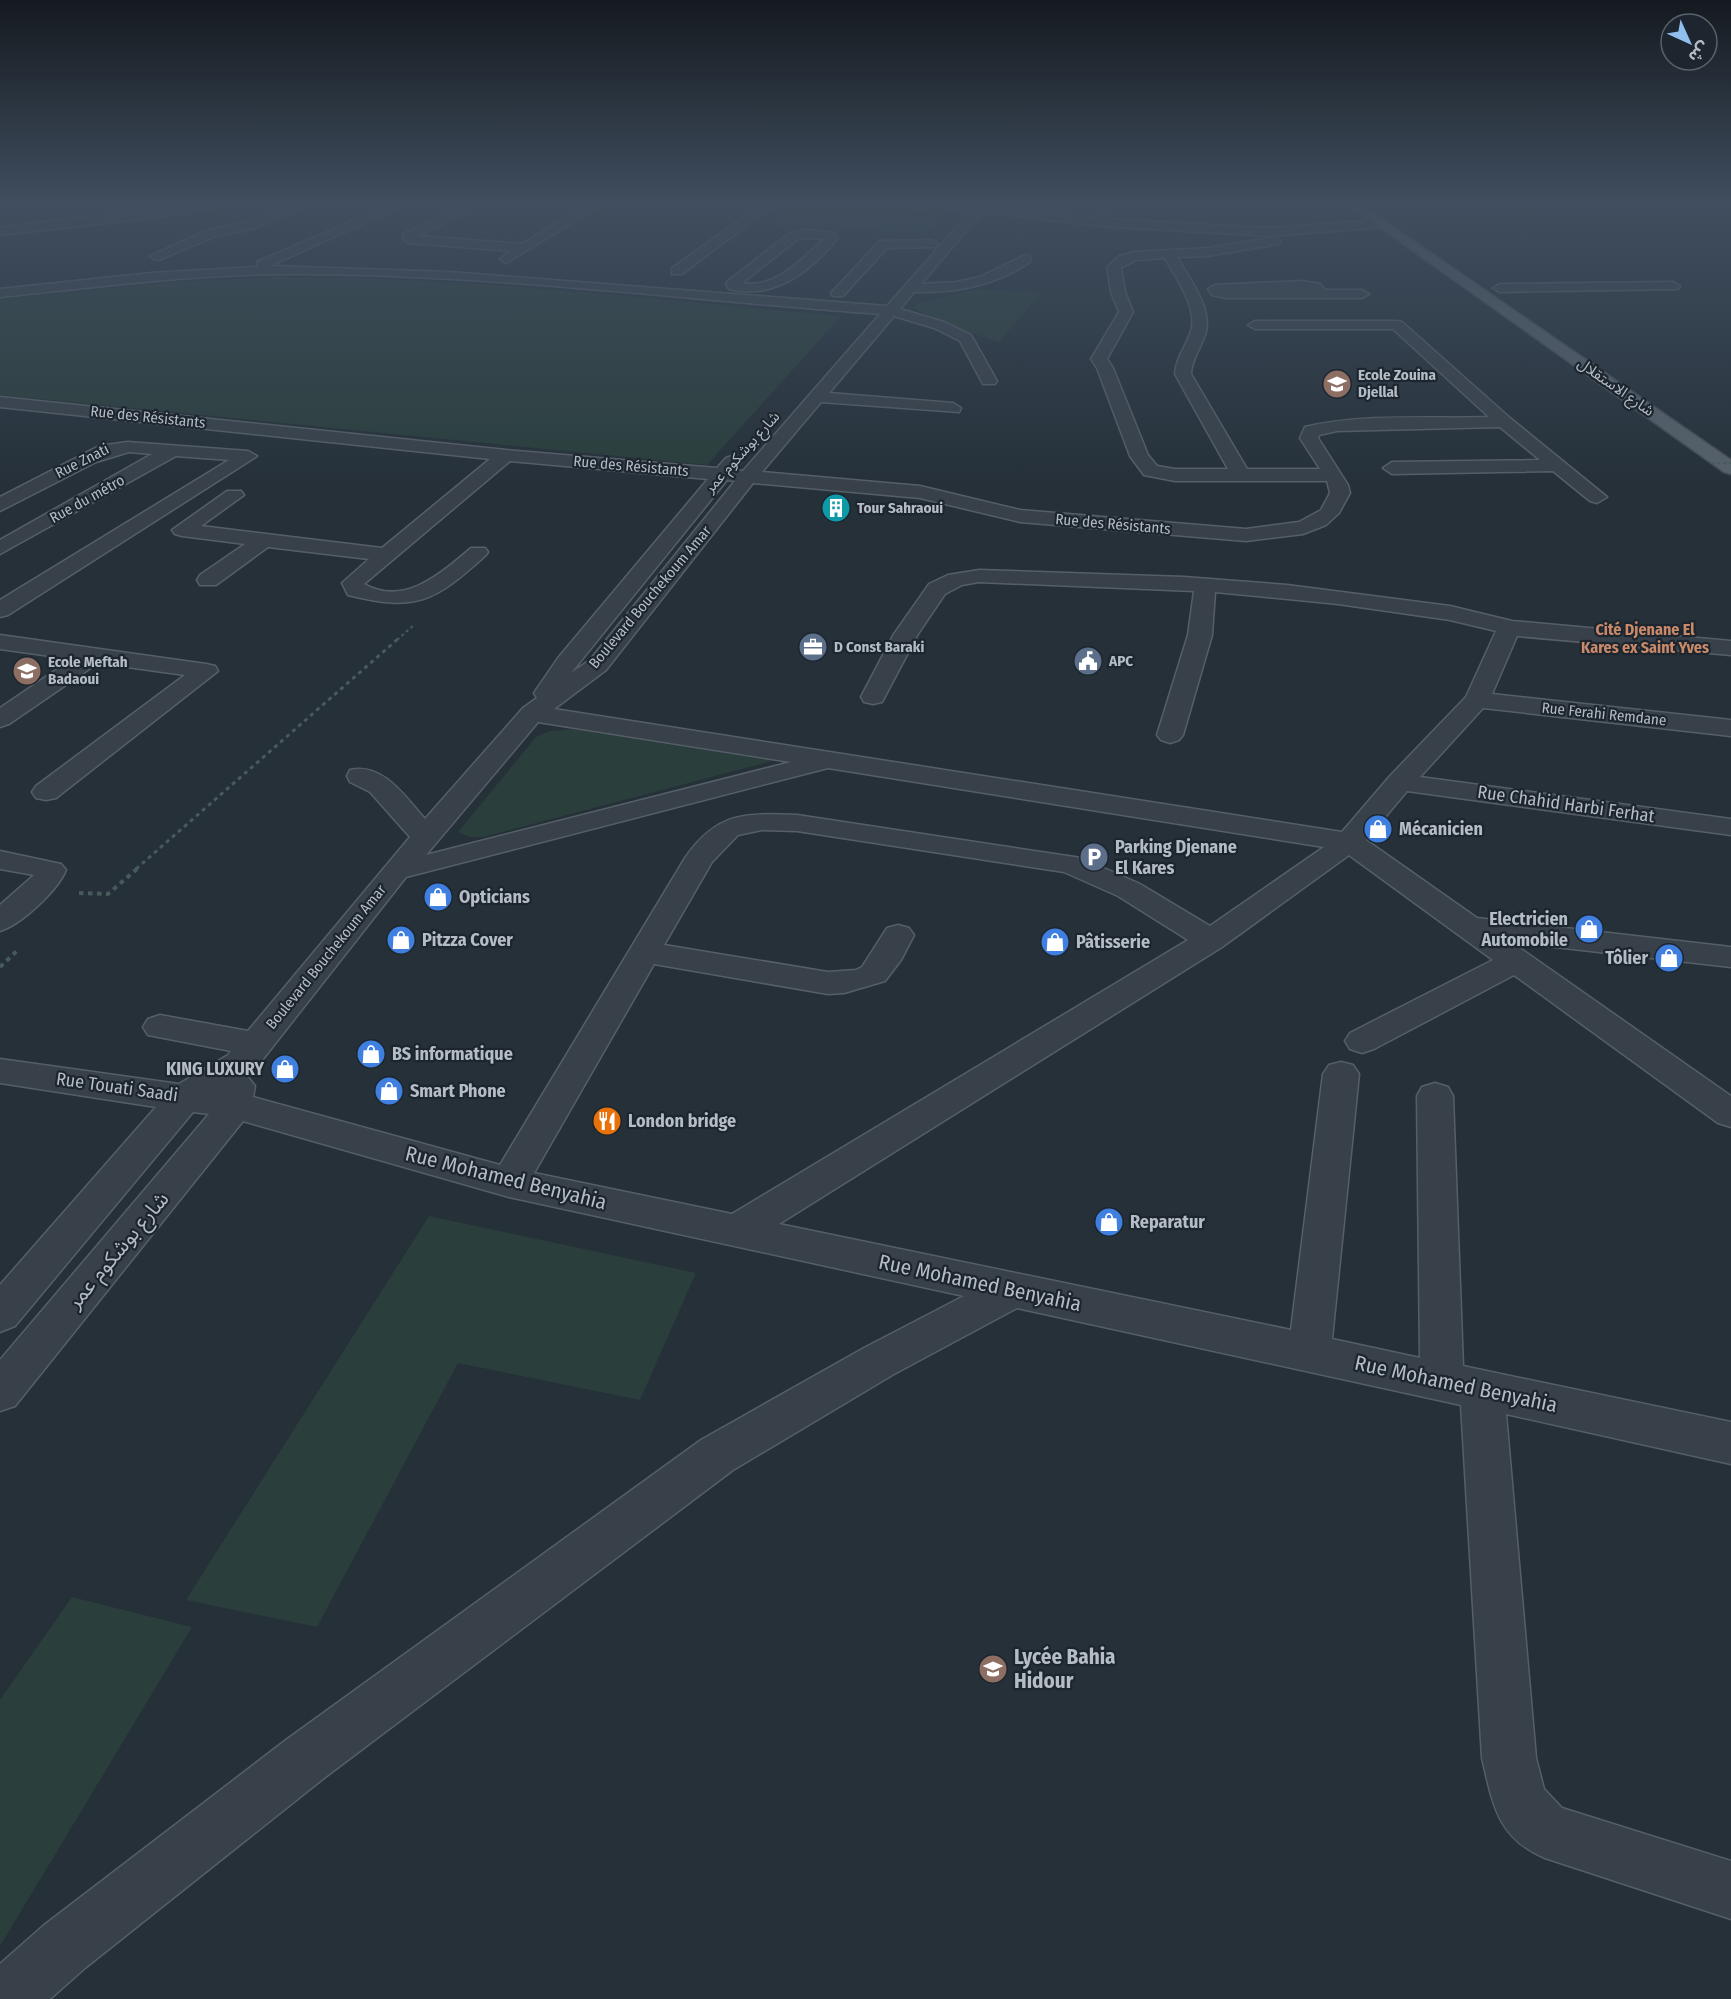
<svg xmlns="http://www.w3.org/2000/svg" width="1731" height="1999" viewBox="0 0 1731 1999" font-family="'Fira Sans Condensed','Noto Sans Arabic',sans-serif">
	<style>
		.green { fill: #2a3e3c }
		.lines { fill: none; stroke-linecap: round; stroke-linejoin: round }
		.minor-casing { stroke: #565f68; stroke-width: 3 }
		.major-casing { stroke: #444d56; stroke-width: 3 }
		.path-far2 { stroke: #485b5b; stroke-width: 2; stroke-dasharray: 3 3; stroke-linecap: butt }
		.path-far1 { stroke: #485b5b; stroke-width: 3; stroke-dasharray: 4 4; stroke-linecap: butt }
		.path { stroke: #485b5b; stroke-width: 4; stroke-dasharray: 4.5 4.5; stroke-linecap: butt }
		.minor { fill: #38414a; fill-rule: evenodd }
		.major { fill: #56616a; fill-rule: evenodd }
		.path-bridge { stroke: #485b5b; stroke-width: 2; stroke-dasharray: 3 3; stroke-linecap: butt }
		.labels { text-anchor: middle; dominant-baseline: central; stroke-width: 4.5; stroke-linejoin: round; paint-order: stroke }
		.far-poi-label { font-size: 15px; font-weight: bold; fill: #b4bcc5; stroke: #1d262f; text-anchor: start }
		.far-street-label { font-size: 15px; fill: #b4bcc5; stroke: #1d262f }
		.far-neighbourhood-label { font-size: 16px; font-weight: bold; fill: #ca8a6a; stroke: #1d262f }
		.street-label { font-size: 18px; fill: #b4bcc5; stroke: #1d262f }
		.poi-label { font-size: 18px; font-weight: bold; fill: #b4bcc5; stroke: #1d262f; text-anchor: start }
		.near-street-label { font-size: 21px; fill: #b4bcc5; stroke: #1d262f }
		.near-poi-label { font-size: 21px; font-weight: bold; fill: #b4bcc5; stroke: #1d262f; text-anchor: start }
	</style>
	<rect width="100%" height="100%" fill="#253039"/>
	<!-- green -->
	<g class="green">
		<path d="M785 204H848L947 210 923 234 767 224 787 210 778 209Z"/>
		<path d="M277 277C465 277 654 300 841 316L707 465 0 395V299L175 282Z"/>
		<path d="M977 289 1041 293 999 342 941 323 914 308 919 303Z"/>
		<path d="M572 729 773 761 483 837H470L458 832 536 737 550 731Z"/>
		<path d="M429 1216 696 1273 640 1400 458 1363 317 1627 186 1600Z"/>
		<path d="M72 1597 192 1627 0 1946V1700Z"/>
	</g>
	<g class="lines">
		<!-- minor casing -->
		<g class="minor-casing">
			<g id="minor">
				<path d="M198 204H223L217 207 159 217 0 235V227Z"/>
				<path d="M296 204H312L251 229 213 237 161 259 156 260 150 256 205 231 244 223Z"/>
				<path d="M391 204H406L270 266 450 272 887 306 971 211 907 207 901 204H989L1097 218 1105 204H1117L1108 219 1271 228 1378 220 1382 221V227L1271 236 1100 226 982 212 921 284 956 282 980 277 1025 255 1030 256V262C995 286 956 293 914 292L900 309 944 322 971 335 997 381 995 384H983L960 341 934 328 894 316 829 393 953 403 961 408 959 412 821 402 762 472 920 486 1020 510 1246 529 1299 522 1321 510 1330 493 1327 481H1175L1144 475 1130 456 1097 368 1091 359 1119 312 1111 292 1107 267 1119 256 1135 252 1208 248 1275 237 1281 241 1279 244 1208 256 1177 257C1189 278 1214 310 1205 335 1200 349 1192 359 1191 374L1247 469H1320L1300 438 1305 427C1363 413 1429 419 1489 417L1393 329H1255L1248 325 1255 321H1397L1402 322 1510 418 1607 497 1597 503 1590 501 1553 471 1392 474 1383 468 1392 462 1540 460 1500 427 1337 431 1319 435 1318 438 1348 485 1350 493 1339 513 1326 525 1303 534 1246 541 1020 522 920 498 753 483 606 670 554 709 1342 832 1390 776 1466 697 1496 631 1450 620 1338 604 1215 592 1212 635 1183 735 1179 740 1170 743 1161 740 1157 735 1188 635 1194 591 979 582 962 585 945 594 918 634 882 702 873 704 864 702 861 697 894 634 929 584 948 575 979 570 1184 577 1287 585 1450 606 1512 621 1731 641V655L1517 636 1492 694 1731 720V736L1483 708 1420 777 1731 819V835L1407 791 1366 840 1477 918 1731 947V967L1511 942 1731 1096V1127L1718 1123 1514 975 1374 1049 1362 1053 1350 1049 1345 1041 1350 1033 1493 960 1349 855 1222 947 779 1224 1291 1330 1323 1074 1329 1065 1341 1062 1353 1065 1359 1074 1332 1339 1420 1358 1417 1096 1422 1087 1435 1083 1448 1087 1453 1096 1463 1366 1731 1422V1464L1506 1414 1536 1758 1544 1789 1562 1808 1731 1861V1919L1545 1858C1497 1838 1493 1804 1482 1758L1461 1405 1017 1308 894 1374 733 1470 324 1778 85 1968 50 1999H0V1964L43 1926 286 1740 701 1440 864 1348 964 1296 509 1197 243 1121 15 1406 0 1411V1360L209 1114 193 1112 15 1326 0 1332V1285L156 1107 0 1083V1059L179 1084 228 1055 231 1051 148 1035 143 1027 148 1019 160 1015 248 1031 410 837 370 792 350 782 347 776 350 770C383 762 406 798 425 819L523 708 537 698 534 693 558 658 708 479 510 461 364 584C405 607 441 573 471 548H485L488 552 485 556C434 602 416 612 348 595L342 583 369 559 268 547 216 585H200L197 580 200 575 245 544 182 536 175 534 172 530 227 491H241L244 495 201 526 382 548 490 459 0 407V397L506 450 717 468 726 458 732 456 741 462 735 470 743 471 880 314C688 300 495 275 302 274 201 273 100 287 0 297V289L151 273 257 267V262ZM1165 258C1176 278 1200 310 1190 334 1185 348 1176 358 1175 374L1228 469H1175L1157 466 1148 455 1113 368 1107 359 1133 312 1125 292 1121 268 1136 260ZM727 480 735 481 590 660 571 673ZM538 722 791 762 426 855ZM828 768 1324 847 1210 926 1140 884 1081 858 797 815C745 813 717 812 685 858L500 1165 253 1097 255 1086 247 1076 252 1073 406 877ZM762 830 797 831 1064 872 1118 896 1188 940 732 1214 534 1173 654 964 828 994 844 993 885 981 901 960 914 935 909 928 898 925 887 928 862 967 856 970 828 972 664 945 712 862 738 835Z"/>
				<path d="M467 204H482L418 236 522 244 589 204H603L506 263 500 259 511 251 409 243 403 239 404 233Z"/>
				<path d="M762 204H775L682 274H672V268Z"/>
				<path d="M806 230 835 233 837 239C810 272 773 300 729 289L726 284 728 281 790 233ZM806 238 824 239C801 259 776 289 742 283L798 239Z"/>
				<path d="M932 240 938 244 936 247 887 248 843 296H833L831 293 880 241Z"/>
				<path d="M1301 281 1320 284 1325 290H1362L1369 294 1362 298H1227L1212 295 1208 289 1215 285Z"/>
				<path d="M1673 282 1680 286 1678 289 1500 292 1493 288 1500 284Z"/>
				<path d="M128 442 248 451 257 456 8 615 0 617V600L229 460 176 456 0 554V540L152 454 129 452 96 462 0 511V497L99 446Z"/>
				<path d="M0 635 206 664 215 666 218 671 56 798 46 800 36 798 32 792 36 786 185 675 98 663 9 724 0 727V708L72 659 0 649Z"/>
				<path d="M0 851 61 864 66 870C58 890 21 925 0 931V905L34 875 0 869Z"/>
			</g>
		</g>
		<!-- major casing -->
		<g class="major-casing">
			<path id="major" d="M1347 204H1360L1731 460V474L1724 472Z"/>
		</g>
		<!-- path-far2 -->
		<path class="path-far2" d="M397 640 414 625"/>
		<!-- path-far1 -->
		<path class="path-far1" d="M136 869 399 638"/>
		<!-- path -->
		<g class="path">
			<path d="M79 893 108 894 138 868"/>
			<path d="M0 967 19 949"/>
		</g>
		<!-- minor -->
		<use href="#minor" class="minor"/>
		<!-- major -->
		<use href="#major" class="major"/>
		<!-- path-bridge -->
		<path class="path-bridge" d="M1711 463H1731"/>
	</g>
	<!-- sky -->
	<linearGradient id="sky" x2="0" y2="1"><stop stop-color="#141a1f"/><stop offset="0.42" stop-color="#404e5f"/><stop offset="1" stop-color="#404e5f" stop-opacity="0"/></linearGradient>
	<rect width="1731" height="484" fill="url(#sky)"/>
	<!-- icons -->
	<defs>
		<g id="school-disc" transform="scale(1.5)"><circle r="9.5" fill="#8d6e63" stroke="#1d262f"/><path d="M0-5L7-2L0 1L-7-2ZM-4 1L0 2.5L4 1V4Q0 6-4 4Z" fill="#fff"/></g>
		<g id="building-disc" transform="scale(1.5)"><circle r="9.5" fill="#0f9aa8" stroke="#1d262f"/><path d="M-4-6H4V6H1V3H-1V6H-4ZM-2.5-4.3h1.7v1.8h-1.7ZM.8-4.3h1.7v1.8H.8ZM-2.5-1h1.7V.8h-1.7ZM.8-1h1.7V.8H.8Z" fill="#fff"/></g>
		<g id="office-disc" transform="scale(1.5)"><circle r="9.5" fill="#5c6f8a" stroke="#1d262f"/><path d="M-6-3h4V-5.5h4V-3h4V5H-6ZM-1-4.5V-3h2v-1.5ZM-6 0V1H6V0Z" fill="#fff"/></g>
		<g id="civic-disc" transform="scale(1.5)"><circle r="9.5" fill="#5c6f8a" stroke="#1d262f"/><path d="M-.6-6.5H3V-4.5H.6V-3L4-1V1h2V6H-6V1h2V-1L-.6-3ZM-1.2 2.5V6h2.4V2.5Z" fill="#fff"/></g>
		<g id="shop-disc" transform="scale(1.5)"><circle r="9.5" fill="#3f7fe0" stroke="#1d262f"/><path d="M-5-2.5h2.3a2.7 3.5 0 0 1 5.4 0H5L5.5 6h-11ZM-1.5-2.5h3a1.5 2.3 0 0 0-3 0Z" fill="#fff"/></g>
		<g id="parking-disc" transform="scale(1.5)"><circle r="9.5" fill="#5c6f8a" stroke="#1d262f"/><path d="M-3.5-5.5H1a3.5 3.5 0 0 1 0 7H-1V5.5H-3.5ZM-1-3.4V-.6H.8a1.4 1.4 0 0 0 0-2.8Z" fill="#fff"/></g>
		<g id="restaurant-disc" transform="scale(1.5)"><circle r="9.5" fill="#e8710a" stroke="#1d262f"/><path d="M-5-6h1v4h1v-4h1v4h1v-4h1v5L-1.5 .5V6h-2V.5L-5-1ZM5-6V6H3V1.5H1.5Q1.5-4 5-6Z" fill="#fff"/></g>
	</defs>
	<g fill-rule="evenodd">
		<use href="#school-disc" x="1337" y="384"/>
		<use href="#building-disc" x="836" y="508"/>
		<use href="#office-disc" x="813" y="647"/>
		<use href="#civic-disc" x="1088" y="661"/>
		<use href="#school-disc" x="27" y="671"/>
		<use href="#shop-disc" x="1378" y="829"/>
		<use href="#parking-disc" x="1094" y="857"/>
		<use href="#shop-disc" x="438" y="897"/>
		<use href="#shop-disc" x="1589" y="929"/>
		<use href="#shop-disc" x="401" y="940"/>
		<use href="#shop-disc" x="1055" y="942"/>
		<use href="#shop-disc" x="1669" y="958"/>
		<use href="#shop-disc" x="371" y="1054"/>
		<use href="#shop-disc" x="285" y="1069"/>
		<use href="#shop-disc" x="389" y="1091"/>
		<use href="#restaurant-disc" x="607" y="1121"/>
		<use href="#shop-disc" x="1109" y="1222"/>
		<use href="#school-disc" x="993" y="1669"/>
	</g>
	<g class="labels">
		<!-- far-poi labels -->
		<g class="far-poi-label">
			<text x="1358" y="375">Ecole Zouina<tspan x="1358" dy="17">Djellal</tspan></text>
			<text x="857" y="508">Tour Sahraoui</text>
			<text x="834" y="647">D Const Baraki</text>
			<text x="1109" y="661">APC</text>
			<text x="48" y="662">Ecole Meftah<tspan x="48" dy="17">Badaoui</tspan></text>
		</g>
		<!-- far-street labels -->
		<g class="far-street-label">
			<text transform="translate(1616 387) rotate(35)">شارع الاستقلال</text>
			<text transform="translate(148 417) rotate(6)">Rue des Résistants</text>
			<text transform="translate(742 452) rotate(-48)">شارع بوشكوم عمر</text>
			<text transform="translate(82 461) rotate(-27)">Rue Znati</text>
			<text transform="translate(631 466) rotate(5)">Rue des Résistants</text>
			<text transform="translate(87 499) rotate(-29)">Rue du métro</text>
			<text transform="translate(1113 524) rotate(5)">Rue des Résistants</text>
			<text transform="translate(650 597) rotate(-50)">Boulevard Bouchekoum Amar</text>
			<text transform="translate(1604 714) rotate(6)">Rue Ferahi Remdane</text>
			<text transform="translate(326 957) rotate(-51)">Boulevard Bouchekoum Amar</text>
		</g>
		<!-- far-neighbourhood labels -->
		<g class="far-neighbourhood-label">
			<text x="1645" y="629">Cité Djenane El<tspan x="1645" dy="18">Kares ex Saint Yves</tspan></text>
		</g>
		<!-- street labels -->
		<g class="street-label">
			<text transform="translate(1566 804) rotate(8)">Rue Chahid Harbi Ferhat</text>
			<text transform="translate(117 1087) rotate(8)">Rue Touati Saadi</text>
		</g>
		<!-- poi labels -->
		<g class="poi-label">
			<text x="1399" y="829">Mécanicien</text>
			<text x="1115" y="847">Parking Djenane<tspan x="1115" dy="21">El Kares</tspan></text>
			<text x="459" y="897">Opticians</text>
			<text x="1568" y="919" text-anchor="end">Electricien<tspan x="1568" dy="21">Automobile</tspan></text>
			<text x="422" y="940">Pitzza Cover</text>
			<text x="1076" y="942">Pâtisserie</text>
			<text x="1648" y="958" text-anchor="end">Tôlier</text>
			<text x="392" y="1054">BS informatique</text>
			<text x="264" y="1069" text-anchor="end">KING LUXURY</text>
			<text x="410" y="1091">Smart Phone</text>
			<text x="628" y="1121">London bridge</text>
			<text x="1130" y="1222">Reparatur</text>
		</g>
		<!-- near-street labels -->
		<g class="near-street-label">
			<text transform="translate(506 1178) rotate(14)">Rue Mohamed Benyahia</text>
			<text transform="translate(118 1250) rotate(-50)">شارع بوشكوم عمر</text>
			<text transform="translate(980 1283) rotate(12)">Rue Mohamed Benyahia</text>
			<text transform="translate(1456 1384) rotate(12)">Rue Mohamed Benyahia</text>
		</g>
		<!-- near-poi labels -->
		<g class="near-poi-label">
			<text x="1014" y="1657">Lycée Bahia<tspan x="1014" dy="24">Hidour</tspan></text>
		</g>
	</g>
	<!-- north arrow -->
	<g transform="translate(1689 42) rotate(135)"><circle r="28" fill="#1d262f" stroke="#59626b" stroke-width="1.5"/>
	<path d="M0-4.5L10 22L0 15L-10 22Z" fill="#90beee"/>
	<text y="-9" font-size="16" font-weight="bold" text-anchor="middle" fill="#b4bcc5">ش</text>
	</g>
</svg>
